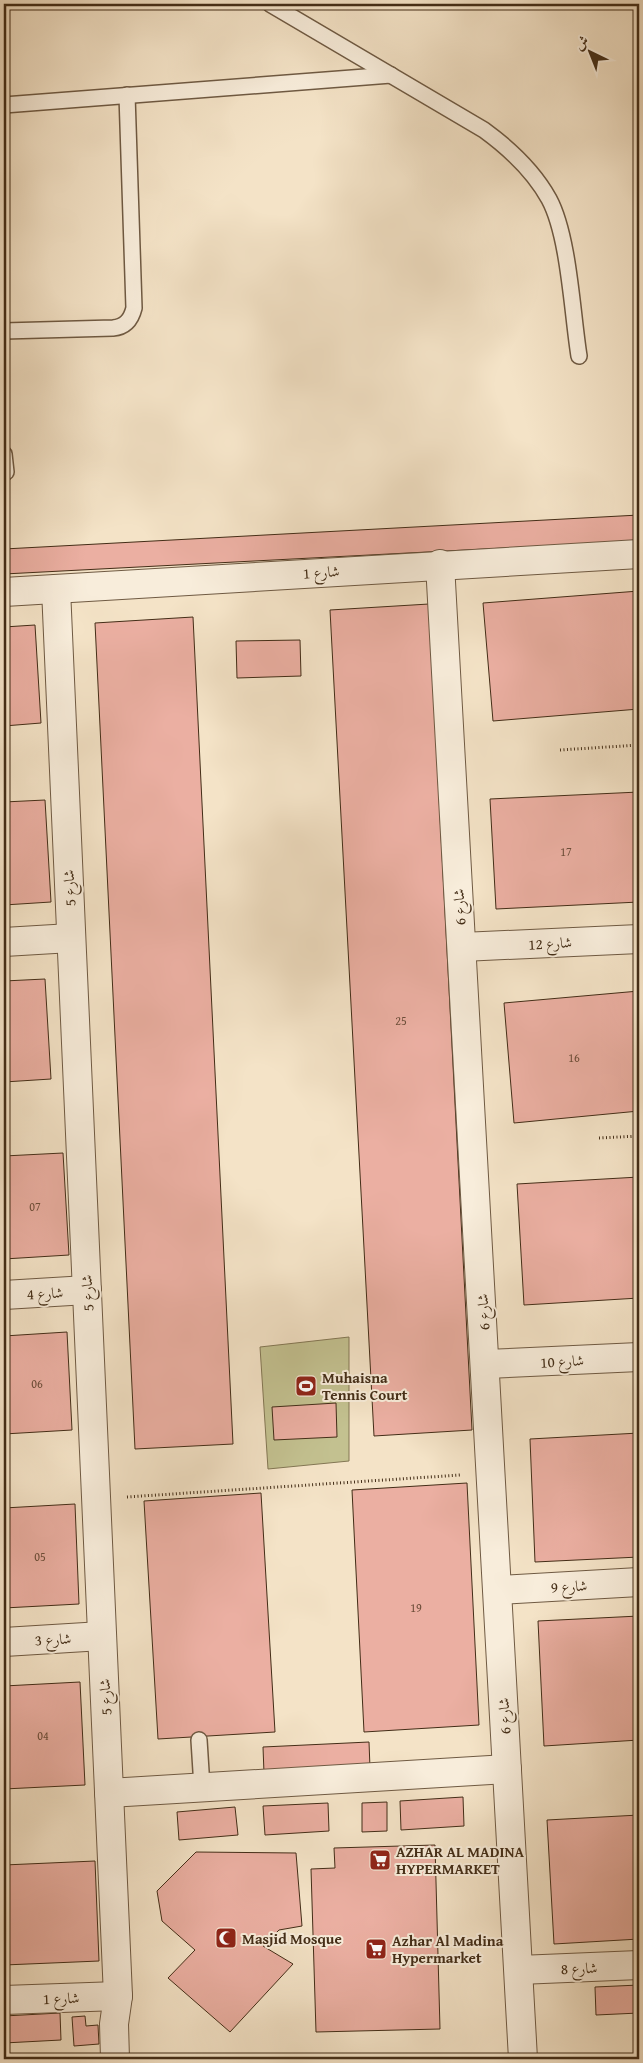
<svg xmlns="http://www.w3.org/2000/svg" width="643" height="2063" viewBox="0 0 643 2063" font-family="'Gentium Book Plus',Amiri,serif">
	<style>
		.garden { fill: #c3c190; stroke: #837754 }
		.building { fill: #ebafa2; stroke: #432d17 }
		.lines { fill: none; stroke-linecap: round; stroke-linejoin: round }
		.lane-casing { stroke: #6f5a43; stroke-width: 18 }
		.street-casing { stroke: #6f5a43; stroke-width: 30 }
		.path { stroke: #432d17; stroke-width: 3; stroke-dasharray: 1 2.5; stroke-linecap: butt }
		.lane { stroke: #f8eddb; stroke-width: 15 }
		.street { stroke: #f8eddb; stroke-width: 28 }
		.labels { text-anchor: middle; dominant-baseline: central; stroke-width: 4; stroke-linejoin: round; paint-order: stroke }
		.number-label { font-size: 12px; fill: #6d4e3a }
		.street-label { font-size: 15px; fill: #432d17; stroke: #f8eddb }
		.poi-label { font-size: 15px; font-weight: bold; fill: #432d17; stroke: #f8eddb; text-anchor: start }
	</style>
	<rect width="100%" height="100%" fill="#f4e3c7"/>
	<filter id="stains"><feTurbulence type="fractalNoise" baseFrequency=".004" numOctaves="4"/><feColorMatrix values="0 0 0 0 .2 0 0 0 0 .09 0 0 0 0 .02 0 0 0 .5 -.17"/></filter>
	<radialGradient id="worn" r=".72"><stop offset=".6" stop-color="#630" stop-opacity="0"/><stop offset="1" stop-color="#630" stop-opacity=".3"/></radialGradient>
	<!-- garden -->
	<path class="garden" d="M349 1337V1461L268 1469 260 1347Z"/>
	<!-- building -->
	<g class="building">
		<path d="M639 515V541L4 574V549Z"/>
		<path d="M639 591V709L493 721 483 603Z"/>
		<path d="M429 604 472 1430 374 1436 330 610Z"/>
		<path d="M193 617 233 1444 135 1449 95 623Z"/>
		<path d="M35 625 41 723 4 726V627Z"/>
		<path d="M300 640 301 676 237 678 236 641Z"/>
		<path d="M639 792V902L496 909 490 799Z"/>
		<path d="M45 800 51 902 4 905V802Z"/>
		<path d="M45 979 51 1079 4 1082V981Z"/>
		<path d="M639 991V1111L514 1123 504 1003Z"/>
		<path d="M63 1153 69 1255 4 1259V1156Z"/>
		<path d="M639 1177V1298L524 1305 517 1184Z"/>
		<path d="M67 1332 72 1430 4 1434V1336Z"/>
		<path d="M336 1403 337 1437 274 1440 272 1407Z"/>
		<path d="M639 1433V1557L535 1562 530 1439Z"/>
		<path d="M467 1483 479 1725 364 1732 352 1490Z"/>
		<path d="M261 1493 275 1732 158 1739 144 1501Z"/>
		<path d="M75 1504 79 1604 4 1608V1508Z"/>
		<path d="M639 1616V1740L544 1746 538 1621Z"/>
		<path d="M80 1682 85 1785 4 1789V1686Z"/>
		<path d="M369 1742 370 1768 264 1773 263 1747Z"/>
		<path d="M463 1797 464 1826 401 1830 400 1801Z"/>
		<path d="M387 1802V1831L362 1832V1803Z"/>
		<path d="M328 1803 329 1831 265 1835 263 1806Z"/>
		<path d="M235 1807 238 1835 179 1840 177 1812Z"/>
		<path d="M639 1815V1939L554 1944 547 1820Z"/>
		<path d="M435 1845 440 2029 316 2032 311 1869 335 1868 334 1848Z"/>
		<path d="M196 1852 296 1853 302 1926 279 1930 263 1946 293 1964 230 2032 168 1978 195 1950 162 1921 157 1891Z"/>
		<path d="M95 1861 99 1961 4 1965V1865Z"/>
		<path d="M639 1985V2013L596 2015 595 1987Z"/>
		<path d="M60 2013 61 2040 4 2043V2016Z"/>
		<path d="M85 2016 86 2026 98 2025 99 2044 74 2046 72 2017Z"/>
	</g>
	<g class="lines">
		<!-- lane casing -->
		<g class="lane-casing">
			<g id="lane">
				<path d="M270 4 484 130C510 149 533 170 549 199 569 236 572 312 579 356"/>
				<path d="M4 105 391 75"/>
				<path d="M4 331 113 328C125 327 131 320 134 308L127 95"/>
				<path d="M4 454 6 472"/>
				<path d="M199 1740 202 1787"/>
			</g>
		</g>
		<!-- street casing -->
		<g class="street-casing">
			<g id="street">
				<path d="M440 564 523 2059"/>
				<path d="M56 589 118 1996 114 2024 115 2059"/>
				<path d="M4 592 639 554"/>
				<path d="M4 942 71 938"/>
				<path d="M462 947 639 939"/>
				<path d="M4 1295 87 1290"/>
				<path d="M486 1364 639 1357"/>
				<path d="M498 1590 639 1582"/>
				<path d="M4 1642 102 1636"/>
				<path d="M109 1793 507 1769"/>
				<path d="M519 1970 639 1965"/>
				<path d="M4 2000 118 1996"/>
			</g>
		</g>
		<!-- path -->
		<g class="path">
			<path d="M560 750 639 745"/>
			<path d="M599 1138 639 1136"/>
			<path d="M127 1497 460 1475"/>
			<path d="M634 1771H639"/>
		</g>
		<!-- lane -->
		<use href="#lane" class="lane"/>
		<!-- street -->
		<use href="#street" class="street"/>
	</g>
	<!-- icons -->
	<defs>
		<g id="stadium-square" transform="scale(1.125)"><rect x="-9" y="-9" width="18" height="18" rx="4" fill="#8f2418" stroke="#f8eddb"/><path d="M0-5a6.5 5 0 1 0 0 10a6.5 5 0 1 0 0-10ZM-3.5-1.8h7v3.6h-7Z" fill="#fff"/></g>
		<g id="supermarket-square" transform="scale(1.125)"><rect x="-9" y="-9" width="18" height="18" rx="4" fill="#8f2418" stroke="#f8eddb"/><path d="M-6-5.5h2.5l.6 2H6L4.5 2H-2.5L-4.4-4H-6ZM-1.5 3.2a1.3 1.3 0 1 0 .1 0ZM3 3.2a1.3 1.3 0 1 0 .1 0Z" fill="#fff"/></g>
		<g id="mosque-square" transform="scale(1.125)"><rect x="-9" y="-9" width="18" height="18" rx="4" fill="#8f2418" stroke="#f8eddb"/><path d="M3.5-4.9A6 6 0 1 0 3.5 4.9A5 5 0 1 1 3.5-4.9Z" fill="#fff"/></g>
	</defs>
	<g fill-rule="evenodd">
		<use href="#stadium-square" x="306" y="1386"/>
		<use href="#supermarket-square" x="380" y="1860"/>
		<use href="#mosque-square" x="226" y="1938"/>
		<use href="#supermarket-square" x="376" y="1949"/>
	</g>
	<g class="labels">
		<!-- number labels -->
		<g class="number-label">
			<text x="566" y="851">17</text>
			<text x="401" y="1020">25</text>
			<text x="574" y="1057">16</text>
			<text x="35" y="1206">07</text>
			<text x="37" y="1383">06</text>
			<text x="40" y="1556">05</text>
			<text x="416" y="1607">19</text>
			<text x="43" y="1735">04</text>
		</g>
		<!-- street labels -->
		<g class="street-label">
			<text transform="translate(321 572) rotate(-4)">شارع 1</text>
			<text transform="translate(69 888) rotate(-93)">شارع 5</text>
			<text transform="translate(459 907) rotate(-93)">شارع 6</text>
			<text transform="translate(550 943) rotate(-3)">شارع 12</text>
			<text transform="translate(45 1293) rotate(-3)">شارع 4</text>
			<text transform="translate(87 1293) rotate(-93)">شارع 5</text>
			<text transform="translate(483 1312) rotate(-93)">شارع 6</text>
			<text transform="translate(562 1361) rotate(-3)">شارع 10</text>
			<text transform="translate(569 1586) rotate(-3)">شارع 9</text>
			<text transform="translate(53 1639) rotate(-3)">شارع 3</text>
			<text transform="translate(105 1697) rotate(-93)">شارع 5</text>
			<text transform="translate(504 1716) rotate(-93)">شارع 6</text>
			<text transform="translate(579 1968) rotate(-2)">شارع 8</text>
			<text transform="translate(61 1998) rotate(-2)">شارع 1</text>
		</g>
		<!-- poi labels -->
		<g class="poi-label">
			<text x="322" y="1377">Muhaisna<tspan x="322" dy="17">Tennis Court</tspan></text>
			<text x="396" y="1851">AZHAR AL MADINA<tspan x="396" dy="17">HYPERMARKET</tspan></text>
			<text x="242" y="1938">Masjid Mosque</text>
			<text x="392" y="1940">Azhar Al Madina<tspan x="392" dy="17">Hypermarket</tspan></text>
		</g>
	</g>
	<!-- margin -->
	<rect width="643" height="2063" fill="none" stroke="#f4e3c7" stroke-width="20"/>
	<rect x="5" y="5" width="633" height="2053" fill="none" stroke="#432d17" stroke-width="2.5"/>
	<rect x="10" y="10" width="623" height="2043" fill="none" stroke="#432d17"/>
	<!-- north arrow -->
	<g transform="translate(590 52) rotate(317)" stroke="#f8eddb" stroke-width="4" paint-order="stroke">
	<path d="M0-4L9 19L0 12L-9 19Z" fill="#432d17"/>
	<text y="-8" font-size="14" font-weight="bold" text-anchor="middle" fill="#432d17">ش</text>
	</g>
	<rect width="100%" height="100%" filter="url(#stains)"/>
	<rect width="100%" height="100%" fill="url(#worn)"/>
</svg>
